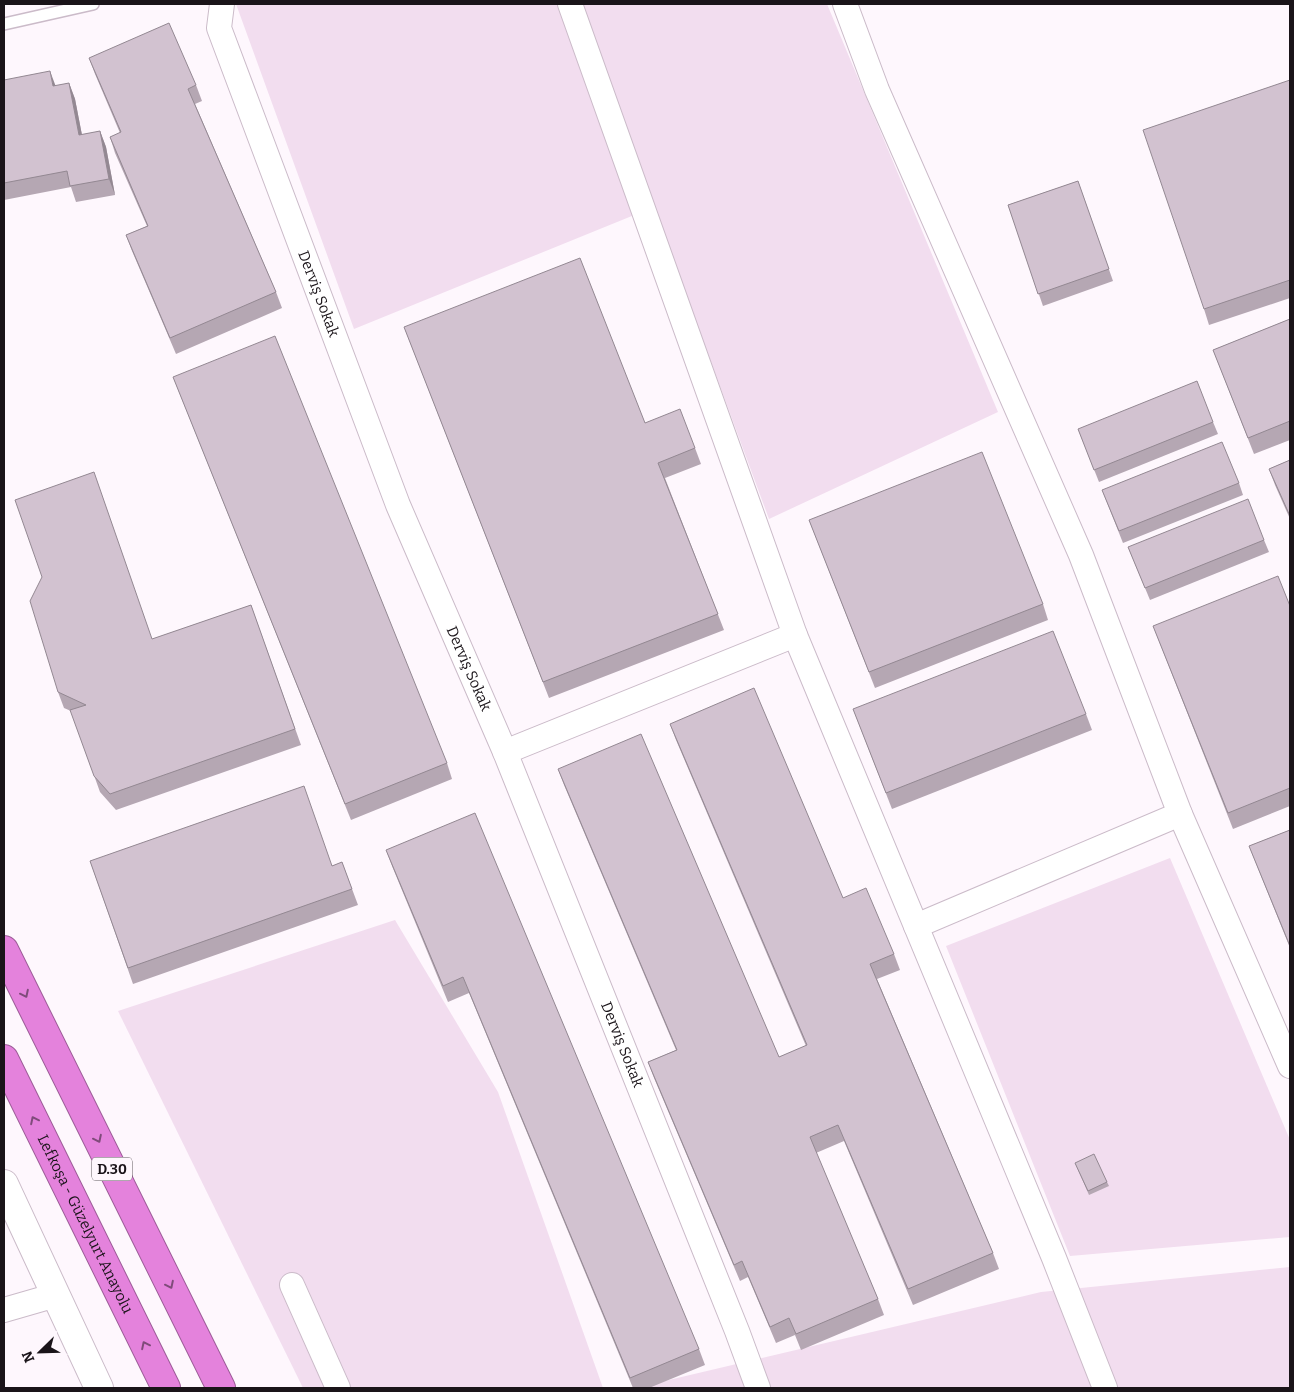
<svg xmlns="http://www.w3.org/2000/svg" width="1294" height="1392" viewBox="0 0 1294 1392" font-family="Bitter,serif">
	<style>
		.green { fill: #f2ddef }
		.lines { fill: none; stroke-linecap: round; stroke-linejoin: round }
		.lane-casing { stroke: #cbbbc9; stroke-width: 14 }
		.street-casing { stroke: #cbbbc9; stroke-width: 26 }
		.secondary-casing { stroke: #cbbbc9; stroke-width: 30 }
		.highway-casing { stroke: #9d5c98; stroke-width: 30 }
		.lane { stroke: #fff; stroke-width: 11 }
		.street { stroke: #fff; stroke-width: 24 }
		.secondary { stroke: #fff; stroke-width: 28 }
		.highway { stroke: #e482dc; stroke-width: 28 }
		.wall { fill: #b5a7b3 }
		.shaded-wall { fill: #938892 }
		.building { fill: #d2c2d0; stroke: #938892 }
		.oneway { stroke: #7f4b7a }
		.labels { text-anchor: middle; dominant-baseline: central; stroke-width: 4.5; stroke-linejoin: round; paint-order: stroke }
		.shield { fill: #fef7fd; stroke: #5e585d; stroke-width: 1 }
		.shield-label { font-size: 14px; font-weight: bold; fill: #1a1419 }
		.street-label { font-size: 15px; fill: #1a1419; stroke: #fef7fd }
	</style>
	<rect width="100%" height="100%" fill="#fef7fd"/>
	<!-- green -->
	<g class="green">
		<path d="M236 4H827L998 412 769 519 654 207 354 329Z"/>
		<path d="M1170 858 1290 1140V1237L1070 1256 946 946Z"/>
		<path d="M395 920 498 1092 603 1388H303L118 1011Z"/>
		<path d="M1290 1267V1388H635L1041 1292Z"/>
	</g>
	<g class="lines">
		<!-- lane casing -->
		<g class="lane-casing">
			<path id="lane" d="M4 24 93 4"/>
		</g>
		<!-- street casing -->
		<g class="street-casing">
			<g id="street">
				<path id="s1" d="M222 4 219 28 398 505 505 752 737 1331 758 1388"/>
				<path d="M570 4 795 635 1054 1258 1105 1388"/>
				<path d="M845 4 877 90 1081 555 1180 814 1290 1066"/>
				<path d="M505 752 795 635"/>
				<path d="M916 926 1180 814"/>
				<path d="M292 1285 338 1388"/>
				<path d="M4 1310 56 1295"/>
			</g>
		</g>
		<!-- secondary casing -->
		<g class="secondary-casing">
			<path id="secondary" d="M4 1184 99 1388"/>
		</g>
		<!-- highway casing -->
		<g class="highway-casing">
			<g id="highway">
				<path d="M4 950 221 1388"/>
				<path id="s2" d="M4 1059 166 1388"/>
			</g>
		</g>
		<!-- lane -->
		<use href="#lane" class="lane"/>
		<!-- street -->
		<use href="#street" class="street"/>
		<!-- secondary -->
		<use href="#secondary" class="secondary"/>
		<!-- highway -->
		<use href="#highway" class="highway"/>
	</g>
	<!-- wall -->
	<g class="wall">
		<path d="M89 58 196 85 202 101 195 104 276 292 282 308 176 354 132 251 126 235 147 226 115 153 110 137 120 133 95 74Z"/>
		<path d="M4 80 56 86 69 83 75 99 82 135 100 131 106 147 115 195 76 202 71 187 4 200Z"/>
		<path d="M1290 80V298L1209 325 1204 309Z"/>
		<path d="M1078 181 1113 281 1043 306 1008 205Z"/>
		<path d="M1290 319V440L1254 454 1213 350Z"/>
		<path d="M404 327 645 423 695 448 701 464 665 478 724 630 549 698Z"/>
		<path d="M173 377 447 763 452 779 351 820Z"/>
		<path d="M1213 422 1218 434 1099 482 1078 429Z"/>
		<path d="M1290 460V519L1275 485 1269 469Z"/>
		<path d="M1239 483 1243 495 1123 543 1102 490Z"/>
		<path d="M809 520 1043 604 1048 620 875 688Z"/>
		<path d="M1264 540 1269 552 1150 600 1128 547Z"/>
		<path d="M251 605 301 745 116 810 100 792 71 711 64 708 58 692 153 639Z"/>
		<path d="M1290 606V806L1233 829 1153 626Z"/>
		<path d="M853 709 1086 714 1092 730 892 809Z"/>
		<path d="M670 724 843 898 894 954 900 970 877 979 993 1253 999 1269 913 1305 844 1141 816 1153 878 1299 884 1315 801 1350 795 1335 776 1343 748 1277 740 1281 654 1078 648 1062 676 1050 564 785 558 769 779 1057 806 1046 676 740Z"/>
		<path d="M1290 830V948L1249 846Z"/>
		<path d="M386 850 699 1349 705 1365 649 1388H633L469 993 448 1002 392 866Z"/>
		<path d="M90 861 332 866 342 862 358 905 133 984Z"/>
		<path d="M1075 1163 1107 1182 1109 1186 1089 1195Z"/>
	</g>
	<!-- shaded-wall -->
	<g class="shaded-wall">
		<path d="M50 71 56 87 53 86Z"/>
		<path d="M69 83 75 99 85 151 79 135Z"/>
		<path d="M100 131 106 147 115 195 109 179Z"/>
	</g>
	<!-- building -->
	<g class="building">
		<path d="M169 23 196 85 188 89 276 292 170 338 126 235 148 226 110 137 121 132 89 58Z"/>
		<path d="M50 71 53 86 69 83 79 135 100 131 109 179 70 186 67 171 4 183V80Z"/>
		<path d="M1290 80V280L1204 309 1143 130Z"/>
		<path d="M1078 181 1109 269 1038 294 1008 205Z"/>
		<path d="M580 258 645 423 680 409 695 448 658 463 718 614 543 682 404 327Z"/>
		<path d="M1290 319V421L1248 438 1213 350Z"/>
		<path d="M275 336 447 763 345 804 173 377Z"/>
		<path d="M1197 381 1213 422 1094 470 1078 429Z"/>
		<path d="M1222 442 1239 483 1119 531 1102 490Z"/>
		<path d="M982 452 1043 604 869 672 809 520Z"/>
		<path d="M1290 460V516L1269 469Z"/>
		<path d="M94 472 152 639 251 605 295 729 110 794 94 776 70 710 86 705 58 692 30 601 42 577 15 500Z"/>
		<path d="M1248 499 1264 540 1145 588 1128 547Z"/>
		<path d="M1278 576 1290 606V788L1228 813 1153 626Z"/>
		<path d="M1053 631 1086 714 886 793 853 709Z"/>
		<path d="M754 688 843 898 866 888 894 954 870 964 993 1253 908 1289 838 1125 810 1137 878 1299 796 1334 789 1318 770 1327 742 1261 734 1265 648 1062 677 1050 558 769 641 734 779 1057 807 1045 670 724Z"/>
		<path d="M304 786 332 866 342 862 352 889 128 968 90 861Z"/>
		<path d="M475 813 699 1349 630 1378 463 977 443 986 386 850Z"/>
		<path d="M1290 830V946L1249 846Z"/>
		<path d="M1094 1154 1107 1182 1088 1191 1075 1163Z"/>
	</g>
	<!-- one-way arrows -->
	<defs><path id="oneway-chevron" d="M-2-3.5L2.5 0L-2 3.5" fill="none" stroke-width="1.6" stroke-linecap="round" stroke-linejoin="round" transform="scale(1.25)"/></defs>
	<g class="oneway">
		<use href="#oneway-chevron" transform="translate(25 994) rotate(64)"/>
		<use href="#oneway-chevron" transform="translate(34 1120) rotate(-116)"/>
		<use href="#oneway-chevron" transform="translate(98 1139) rotate(64)"/>
		<use href="#oneway-chevron" transform="translate(170 1285) rotate(64)"/>
		<use href="#oneway-chevron" transform="translate(145 1345) rotate(-116)"/>
	</g>
	<g class="labels">
		<!-- shield labels -->
		<rect class="shield" x="92" y="1157.5" width="40" height="23" rx="4"/>
		<g class="shield-label">
			<text x="112" y="1169">D.30</text>
		</g>
		<!-- street labels -->
		<g class="street-label">
			<text stroke="none"><textPath href="#s1" startOffset="308">Derviş Sokak</textPath></text>
			<text stroke="none"><textPath href="#s1" startOffset="712">Derviş Sokak</textPath></text>
			<text stroke="none"><textPath href="#s1" startOffset="1118">Derviş Sokak</textPath></text>
			<text stroke="none"><textPath href="#s2" startOffset="184">Lefkoşa - Güzelyurt Anayolu</textPath></text>
		</g>
	</g>
	<!-- border -->
	<rect width="1294" height="1392" fill="none" stroke="#1a1419" stroke-width="10"/>
	<!-- north arrow -->
	<g transform="translate(40 1352) rotate(247)" stroke="#fef7fd" stroke-width="4" paint-order="stroke">
	<path d="M0-4L9 19L0 12L-9 19Z" fill="#1a1419"/>
	<text y="-8" font-size="14" font-weight="bold" text-anchor="middle" fill="#1a1419">N</text>
	</g>
</svg>
